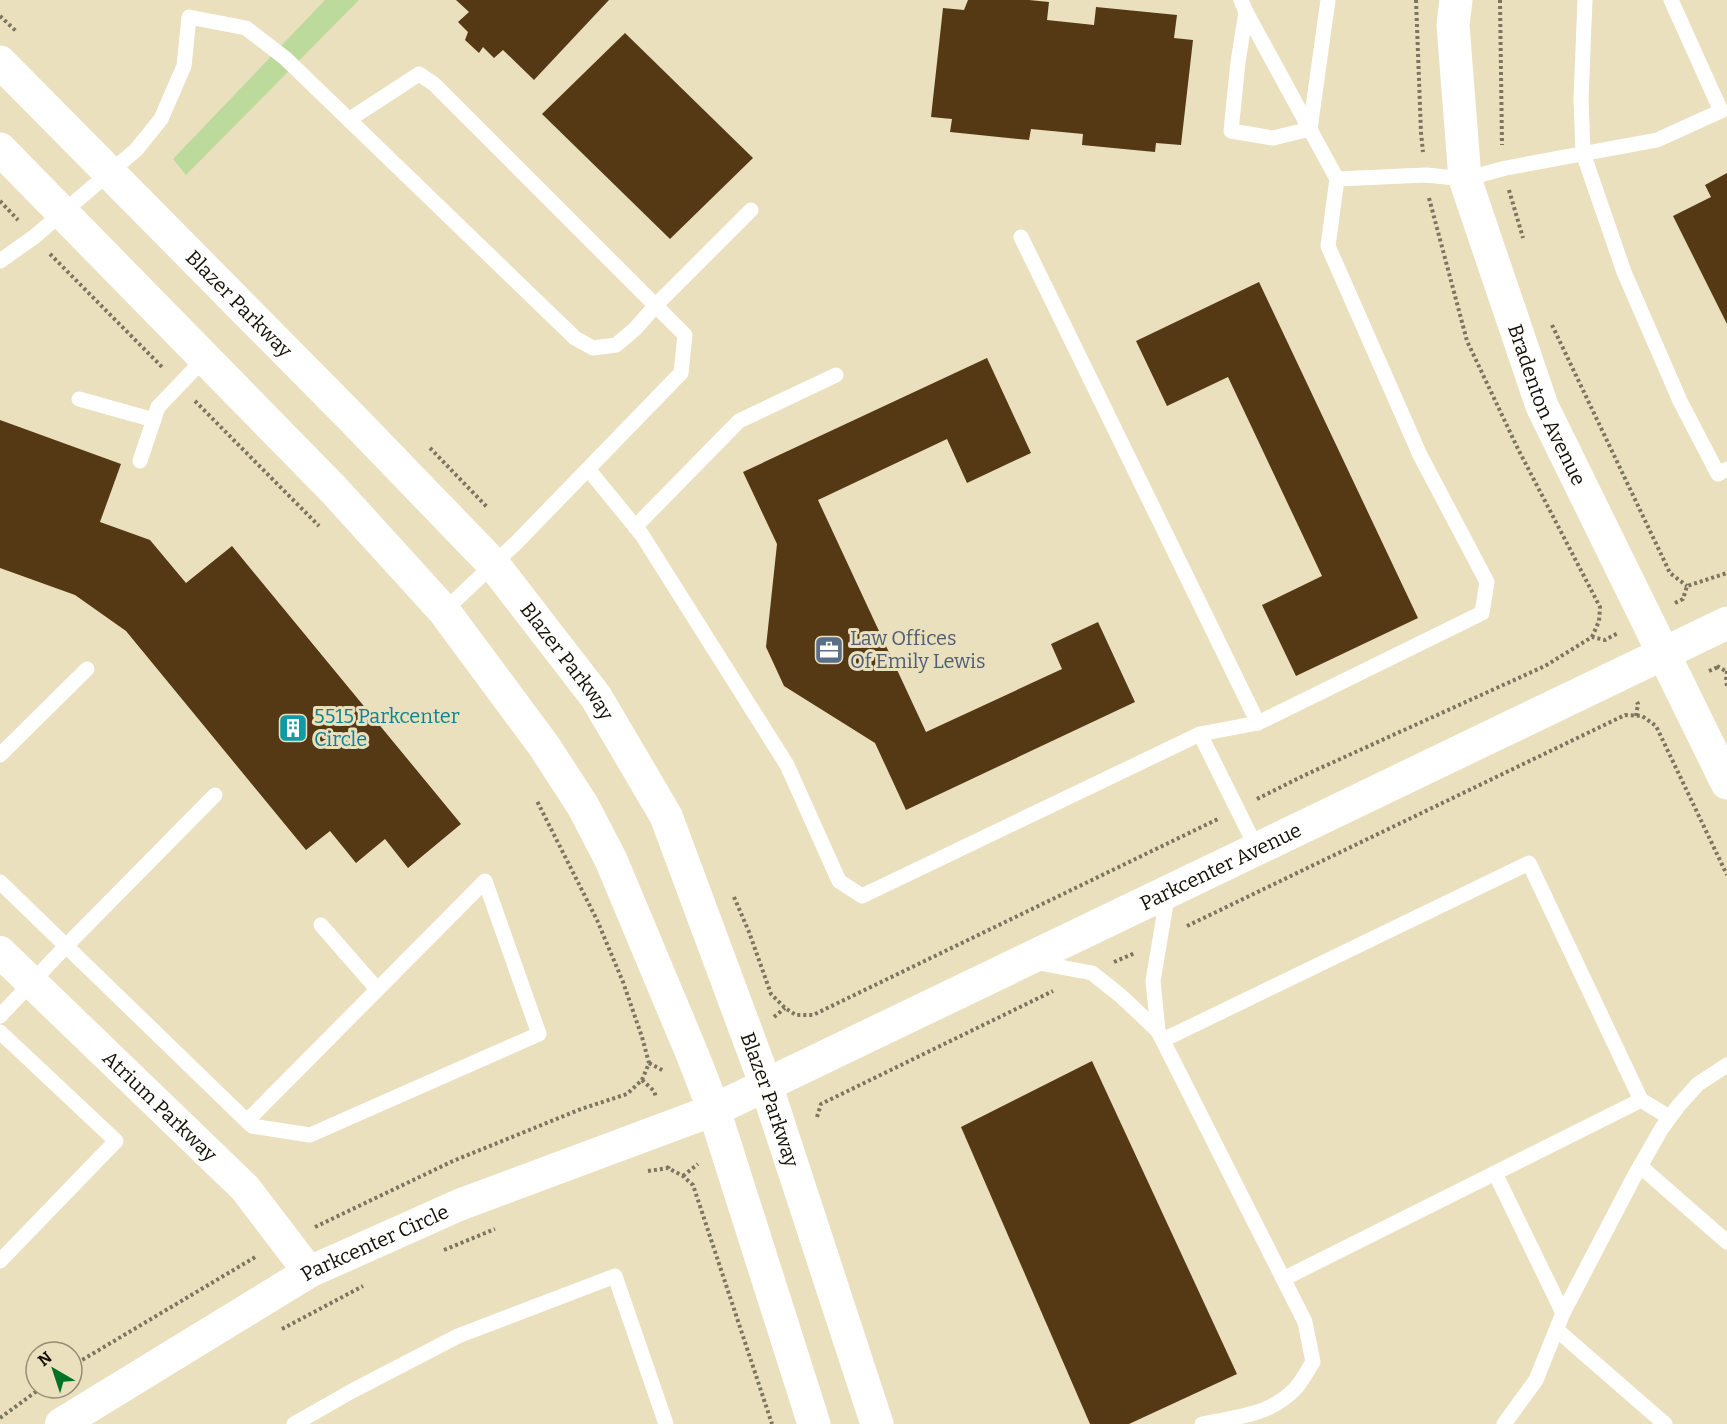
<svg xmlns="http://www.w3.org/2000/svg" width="1727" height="1424" viewBox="0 0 1727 1424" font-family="Bitter,serif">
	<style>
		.green { fill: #bcda9c }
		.building { fill: #553914 }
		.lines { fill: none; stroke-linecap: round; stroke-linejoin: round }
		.path { stroke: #7c755f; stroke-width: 4; stroke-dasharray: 3 3; stroke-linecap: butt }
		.service { stroke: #fff; stroke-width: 15 }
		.minor { stroke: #fff; stroke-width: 32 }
		.tertiary { stroke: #fff; stroke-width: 33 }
		.labels { text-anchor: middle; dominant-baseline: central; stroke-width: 6; stroke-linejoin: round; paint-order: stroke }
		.street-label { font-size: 20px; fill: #141005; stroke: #eae0be }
		.service-label { font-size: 20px; fill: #4e5e75; stroke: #eae0be; text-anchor: start }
		.culture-label { font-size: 20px; fill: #0d838f; stroke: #eae0be; text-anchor: start }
	</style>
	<rect width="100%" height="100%" fill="#eae0be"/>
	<!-- green -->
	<path class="green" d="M325 0H359L186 175 173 159Z"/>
	<!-- building -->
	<g class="building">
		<path d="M456 0H609L534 80 503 50 494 58 483 47 479 53 465 40 468 32 458 22 469 12Z"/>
		<path d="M968 0H1029L1049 2 1047 20 1094 25 1096 7 1177 15 1174 38 1193 40 1181 145 1156 143 1155 152 1082 145 1083 134 1031 129 1029 140 950 132 952 119 931 117 943 8 964 10Z"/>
		<path d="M625 33 753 158 670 239 542 114Z"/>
		<path d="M1727 173V324L1673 216 1711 197 1705 185Z"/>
		<path d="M1259 282 1418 618 1296 676 1262 605 1322 576 1228 377 1167 406 1136 341Z"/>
		<path d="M987 358 1031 453 967 483 947 439 818 500 926 732 1062 669 1051 644 1098 622 1135 702 906 810 875 743 784 686 766 647 777 544 743 472Z"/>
		<path d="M0 420 121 464 100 522 150 540 186 583 232 546 461 824 408 868 385 839 356 863 330 831 306 850 126 631 75 595 0 568Z"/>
		<path d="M1092 1061 1237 1374 1129 1424H1090L961 1127Z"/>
	</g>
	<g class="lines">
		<!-- path -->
		<g class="path">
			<path d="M1416 0 1421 133 1423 152"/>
			<path d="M1500 0 1502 145"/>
			<path d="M0 16 17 32"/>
			<path d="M1509 190 1523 238"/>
			<path d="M1429 198 1467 341 1518 449 1600 607 1599 621 1592 637"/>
			<path d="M0 201 18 220"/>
			<path d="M50 254 163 368"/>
			<path d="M1552 325 1670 573 1687 586"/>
			<path d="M195 401 319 526"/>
			<path d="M430 448 487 507"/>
			<path d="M1675 603 1683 599 1687 586 1727 573"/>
			<path d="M1717 666 1727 672"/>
			<path d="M1709 671 1718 667"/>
			<path d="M1727 671 1726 680 1727 686"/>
			<path d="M1636 716 1638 704 1637 702"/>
			<path d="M1257 799 1305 775 1545 666 1592 637 1605 640 1618 633"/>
			<path d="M734 897 749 932 771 994 785 1008 796 1015H813L1218 819"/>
			<path d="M1187 926 1625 715 1642 716 1656 726 1727 875"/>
			<path d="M1114 962 1135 953"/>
			<path d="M774 1017 785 1008"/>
			<path d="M649 1063 664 1071"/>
			<path d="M642 1080 654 1091 656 1097"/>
			<path d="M817 1117 821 1104 1053 991"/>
			<path d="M669 1166 668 1168 683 1176 693 1185 772 1424"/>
			<path d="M648 1171 668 1168"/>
			<path d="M683 1176 698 1164"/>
			<path d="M315 1227 453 1161 581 1109 627 1094 642 1080 649 1063 642 1037 623 982 597 920 537 801"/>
			<path d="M444 1250 495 1229"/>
			<path d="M282 1329 363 1286"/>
			<path d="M72 1366 257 1256"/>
			<path d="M0 1418 41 1388"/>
		</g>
		<!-- service -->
		<g class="service">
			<path d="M1585 0 1581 99 1583 153 1624 272 1680 401 1718 474 1727 469"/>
			<path d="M1246 12 1238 62 1231 131 1273 138 1310 129 1328 0"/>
			<path d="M350 119 419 74 434 84 685 335 681 373 517 542 444 611"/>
			<path d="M1337 179 1426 175 1465 179 1506 168 1657 140 1721 111 1671 0"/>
			<path d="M1021 237 1258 723"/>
			<path d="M0 261 34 237 136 150 161 119 184 66 189 17 246 28 285 58 575 338 593 348 616 345 635 329 656 305 751 210"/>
			<path d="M79 399 154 420"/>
			<path d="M140 461 158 407 205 358"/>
			<path d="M588 469 642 535 787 765 839 881 862 896 1200 734 1257 849"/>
			<path d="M635 527 739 421 836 375"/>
			<path d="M1200 734 1258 723 1482 613 1487 582 1420 455 1328 246 1337 179 1246 12 1241 0"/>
			<path d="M0 755 87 669"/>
			<path d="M0 882 252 1126 310 1135 539 1034 485 881 247 1121"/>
			<path d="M321 925 377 989"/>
			<path d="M1034 962 1092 973 1121 996 1158 1031 1305 1322 1313 1362C1307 1371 1301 1383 1294 1390 1268 1416 1235 1417 1202 1424"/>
			<path d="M0 1016 66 946 215 795"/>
			<path d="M1158 1031 1153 981 1168 892"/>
			<path d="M0 1032 116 1141 0 1261"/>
			<path d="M1163 1040 1529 863 1641 1100"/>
			<path d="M1640 1166 1727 1242"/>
			<path d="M1495 1173 1641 1100 1669 1117"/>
			<path d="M1283 1279 1495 1173 1563 1313"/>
			<path d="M1557 1330 1665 1424"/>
			<path d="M294 1424 352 1391 458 1336 615 1276 666 1424"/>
			<path d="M1504 1424 1536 1380 1563 1313 1635 1175 1662 1128 1679 1105 1698 1084 1727 1065"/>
		</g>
		<!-- minor -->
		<g class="minor">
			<path id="s1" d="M0 952 245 1188 309 1272"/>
			<path id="s2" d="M61 1424 309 1272 459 1205 714 1110"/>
		</g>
		<!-- tertiary -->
		<g class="tertiary">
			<path id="s3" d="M1456 0 1453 25 1465 179 1542 406 1727 783"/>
			<path id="s4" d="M0 62 351 417 494 565 596 697 666 816 766 1085 877 1424"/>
			<path d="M0 149 334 490 444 611 544 746 583 806 611 860 693 1056 714 1110 814 1424"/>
			<path id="s5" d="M714 1110 1727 623"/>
		</g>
	</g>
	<!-- icons -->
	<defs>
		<g id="office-square" transform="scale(1.5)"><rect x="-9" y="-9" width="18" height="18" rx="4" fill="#5c6f8a" stroke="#eae0be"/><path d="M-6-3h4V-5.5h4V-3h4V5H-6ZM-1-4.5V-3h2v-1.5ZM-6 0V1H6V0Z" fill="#fff"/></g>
		<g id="building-square" transform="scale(1.5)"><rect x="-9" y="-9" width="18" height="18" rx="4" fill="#0f9aa8" stroke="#eae0be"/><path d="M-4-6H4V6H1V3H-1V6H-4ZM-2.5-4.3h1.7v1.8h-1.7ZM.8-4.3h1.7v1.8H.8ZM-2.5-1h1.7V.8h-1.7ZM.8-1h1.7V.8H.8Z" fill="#fff"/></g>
	</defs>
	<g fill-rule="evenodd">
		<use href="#office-square" x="829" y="650"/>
		<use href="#building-square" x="293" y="728"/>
	</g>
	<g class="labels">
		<!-- street labels -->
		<g class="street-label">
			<text stroke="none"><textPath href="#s4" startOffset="340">Blazer Parkway</textPath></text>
			<text stroke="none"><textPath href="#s3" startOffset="420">Bradenton Avenue</textPath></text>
			<text stroke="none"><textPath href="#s4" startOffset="826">Blazer Parkway</textPath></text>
			<text stroke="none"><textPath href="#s5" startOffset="562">Parkcenter Avenue</textPath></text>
			<text stroke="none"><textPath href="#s4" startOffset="1312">Blazer Parkway</textPath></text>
			<text stroke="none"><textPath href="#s1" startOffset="222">Atrium Parkway</textPath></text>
			<text stroke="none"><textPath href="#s2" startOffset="363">Parkcenter Circle</textPath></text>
		</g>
		<!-- service labels -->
		<g class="service-label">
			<text x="850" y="638">Law Offices<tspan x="850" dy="23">Of Emily Lewis</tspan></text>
		</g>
		<!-- culture labels -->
		<g class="culture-label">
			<text x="314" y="716">5515 Parkcenter<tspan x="314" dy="23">Circle</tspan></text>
		</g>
	</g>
	<!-- north arrow -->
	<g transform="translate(54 1370) rotate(321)"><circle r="28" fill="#eae0be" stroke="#948d74" stroke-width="1.5"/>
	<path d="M0-4.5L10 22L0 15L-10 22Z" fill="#007326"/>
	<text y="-9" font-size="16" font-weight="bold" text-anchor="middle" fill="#141005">N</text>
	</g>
</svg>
